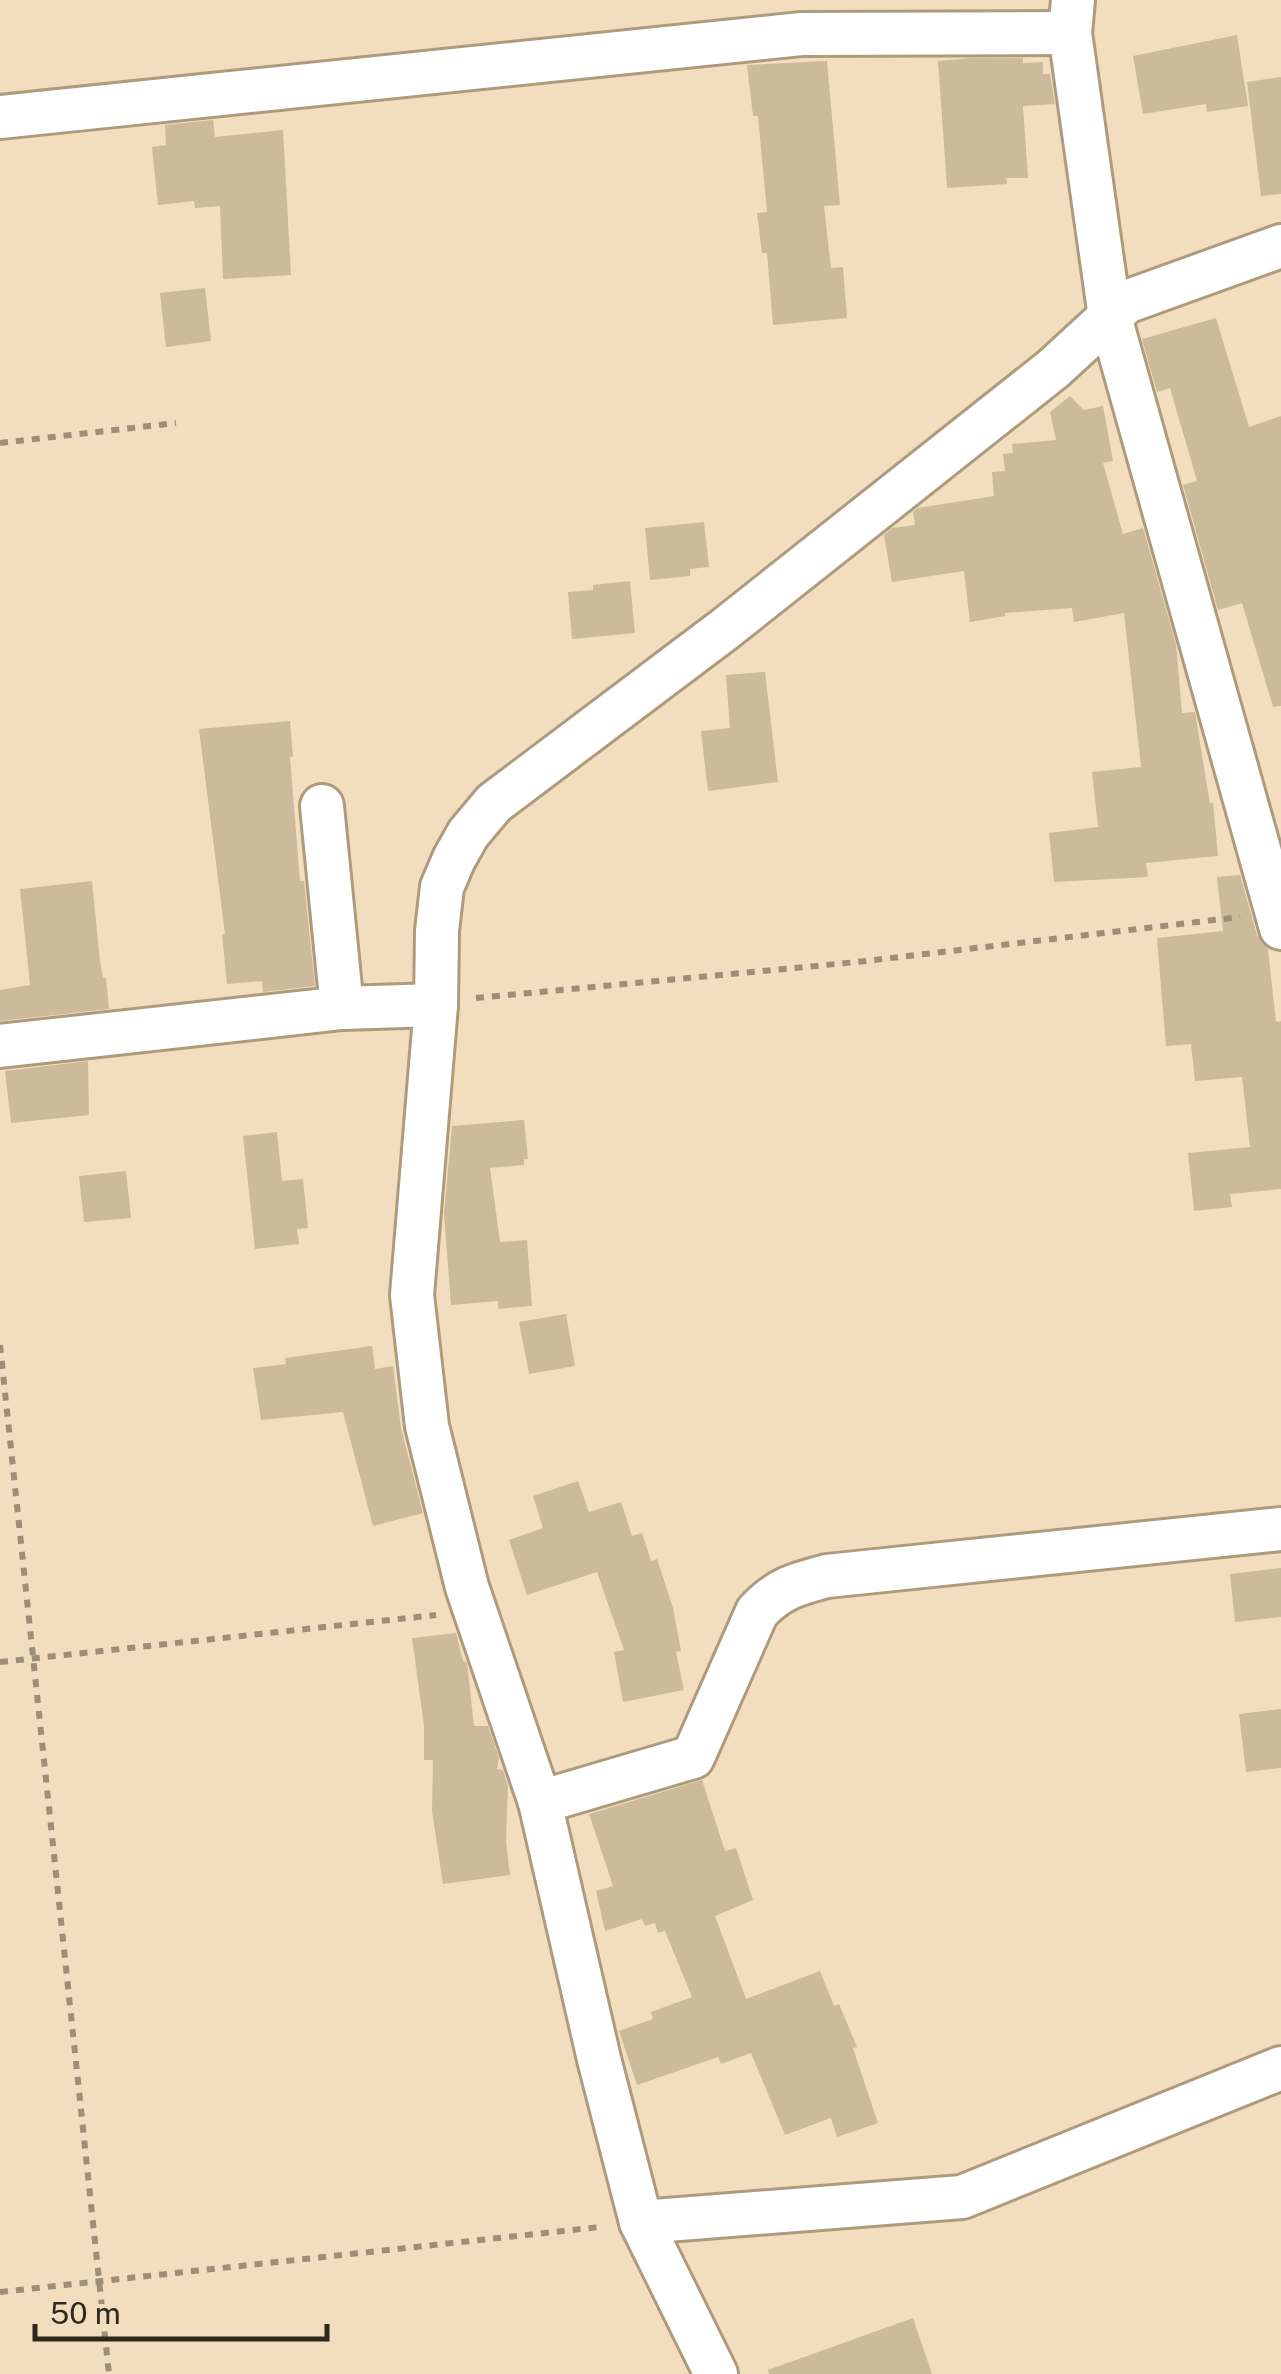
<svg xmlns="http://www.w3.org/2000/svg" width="1281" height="2374" viewBox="0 0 1281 2374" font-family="'Public Sans',sans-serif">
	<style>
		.building { fill: #cdba9b }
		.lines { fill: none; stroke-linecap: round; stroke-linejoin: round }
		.minor-casing { stroke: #ae9b7d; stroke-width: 48 }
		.path { stroke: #9d8f77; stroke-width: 6; stroke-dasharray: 8 8; stroke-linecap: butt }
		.minor { stroke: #fff; stroke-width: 42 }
	</style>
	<rect width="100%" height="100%" fill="#f2debe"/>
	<!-- building -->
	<g class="building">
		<path d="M1237 35 1248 106 1207 112 1206 104 1143 114 1133 56Z"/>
		<path d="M971 58H1023V63L1043 62V74H1050L1055 104 1023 106 1028 178H1006L1007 184 947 188 938 61Z"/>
		<path d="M827 61 840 205 824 206 831 268 843 267 847 318 773 325 767 253H762L757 213 767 212 758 116H753L747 65Z"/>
		<path d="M1281 77V194L1261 196 1247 82Z"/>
		<path d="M213 120 215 137 283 130 291 275 223 279 220 206 195 208 194 201 158 205 152 147 166 145 165 125Z"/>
		<path d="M205 288 211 341 166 347 160 293Z"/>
		<path d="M1216 318 1249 427 1281 416V706L1273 707 1242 603 1218 610 1183 485 1197 481 1170 388 1157 392 1142 339Z"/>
		<path d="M1070 396 1084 410 1103 406 1113 461 1103 463 1123 534 1143 528 1176 644 1182 713 1195 712 1210 804 1213 802 1218 856 1146 863 1148 877 1054 882 1049 833 1098 827 1092 772 1141 767 1124 613 1074 622 1072 608 1005 613V616L970 622 964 571 892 582 884 535 892 528 915 525 913 512 918 508 994 496 992 472 1005 471 1003 454 1013 453 1012 444 1056 440 1050 412Z"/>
		<path d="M704 522 709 567 690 569V576L650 580 645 528Z"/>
		<path d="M630 581 635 633 572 639 568 592 593 590V585Z"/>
		<path d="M765 672 778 782 708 791 701 731 730 728 726 675Z"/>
		<path d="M290 721 293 757H290L300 881H304L315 986 263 992 262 981 227 984 222 934H225L199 729Z"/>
		<path d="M1240 875 1257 935 1268 949 1276 1022 1281 1021V1189L1230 1194 1232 1207 1194 1211 1188 1153 1250 1147 1242 1077 1195 1081 1191 1044 1166 1046 1157 938 1223 931 1217 877Z"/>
		<path d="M92 881 100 961 103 978H106L109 1009 0 1021V990L30 985 20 889Z"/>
		<path d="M88 1061 89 1115 11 1123 5 1071Z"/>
		<path d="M524 1120 528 1159H524V1165L490 1168 500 1242 527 1240 532 1306 498 1309V1301L451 1305 444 1214 452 1126Z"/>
		<path d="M277 1132 282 1181 303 1179 308 1228 297 1229 299 1244 255 1249 243 1136Z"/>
		<path d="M126 1171 131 1218 84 1222 79 1176Z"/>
		<path d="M566 1314 575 1366 529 1374 519 1322Z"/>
		<path d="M372 1346 375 1369 393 1366 401 1428 423 1513 373 1526 343 1412 261 1420 253 1368 286 1364 285 1358Z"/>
		<path d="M578 1481 589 1512 621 1502 632 1536 642 1533 651 1561 657 1559 673 1608 681 1651 676 1652 684 1690 623 1702 614 1652 624 1650 597 1572 527 1595 509 1540 543 1528 533 1496Z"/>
		<path d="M1281 1568V1617L1235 1622 1230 1574Z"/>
		<path d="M456 1633 463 1661 467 1663 474 1726H488L499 1758 497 1769 503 1770 508 1786 506 1841 510 1875 443 1884 432 1811 433 1760H424V1726L412 1638Z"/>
		<path d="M1281 1709V1768L1246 1772 1239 1714Z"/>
		<path d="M702 1780 725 1851 736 1848 753 1900 715 1916 746 1999 820 1971 834 2006 839 2004 857 2047 853 2048 878 2123 837 2137 831 2118 785 2135 751 2053 721 2064 718 2057 637 2085 619 2031 653 2019 651 2012 692 1997 665 1931 658 1933 655 1923 645 1926 642 1919 605 1931 596 1891 613 1886 589 1814Z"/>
		<path d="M913 2318 932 2374H769L768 2370Z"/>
	</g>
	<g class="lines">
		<!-- minor casing -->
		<g class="minor-casing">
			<g id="minor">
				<path d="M1073 0 1070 33 1110 317 1281 928"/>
				<path d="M0 117 801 34 1070 33"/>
				<path d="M322 806 342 1008"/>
				<path d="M0 1046 342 1008 436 1005"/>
				<path d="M540 1802 693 1757 757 1612C778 1589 796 1584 827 1576L1281 1529"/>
				<path d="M641 2222 962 2197 1281 2068"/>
				<path d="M716 2374 641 2222 599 2059 540 1802 467 1587 427 1426 412 1295 436 1005 437 931 442 887 454 859 468 834 494 803 725 629 1053 369 1126 302 1281 246"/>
			</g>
		</g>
		<!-- path -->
		<g class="path">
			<path d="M0 443 176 423"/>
			<path d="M476 998 857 962 1240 917"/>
			<path d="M0 1345 109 2374"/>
			<path d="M0 1662 436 1615"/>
			<path d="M0 2292 600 2227"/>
		</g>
		<!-- minor -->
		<use href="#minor" class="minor"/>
	</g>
	<!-- scale -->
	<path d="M35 2324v15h292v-15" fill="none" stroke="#2e271b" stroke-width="5"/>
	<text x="50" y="2324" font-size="30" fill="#2e271b" stroke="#f2debe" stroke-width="8" paint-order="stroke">50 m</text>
</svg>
